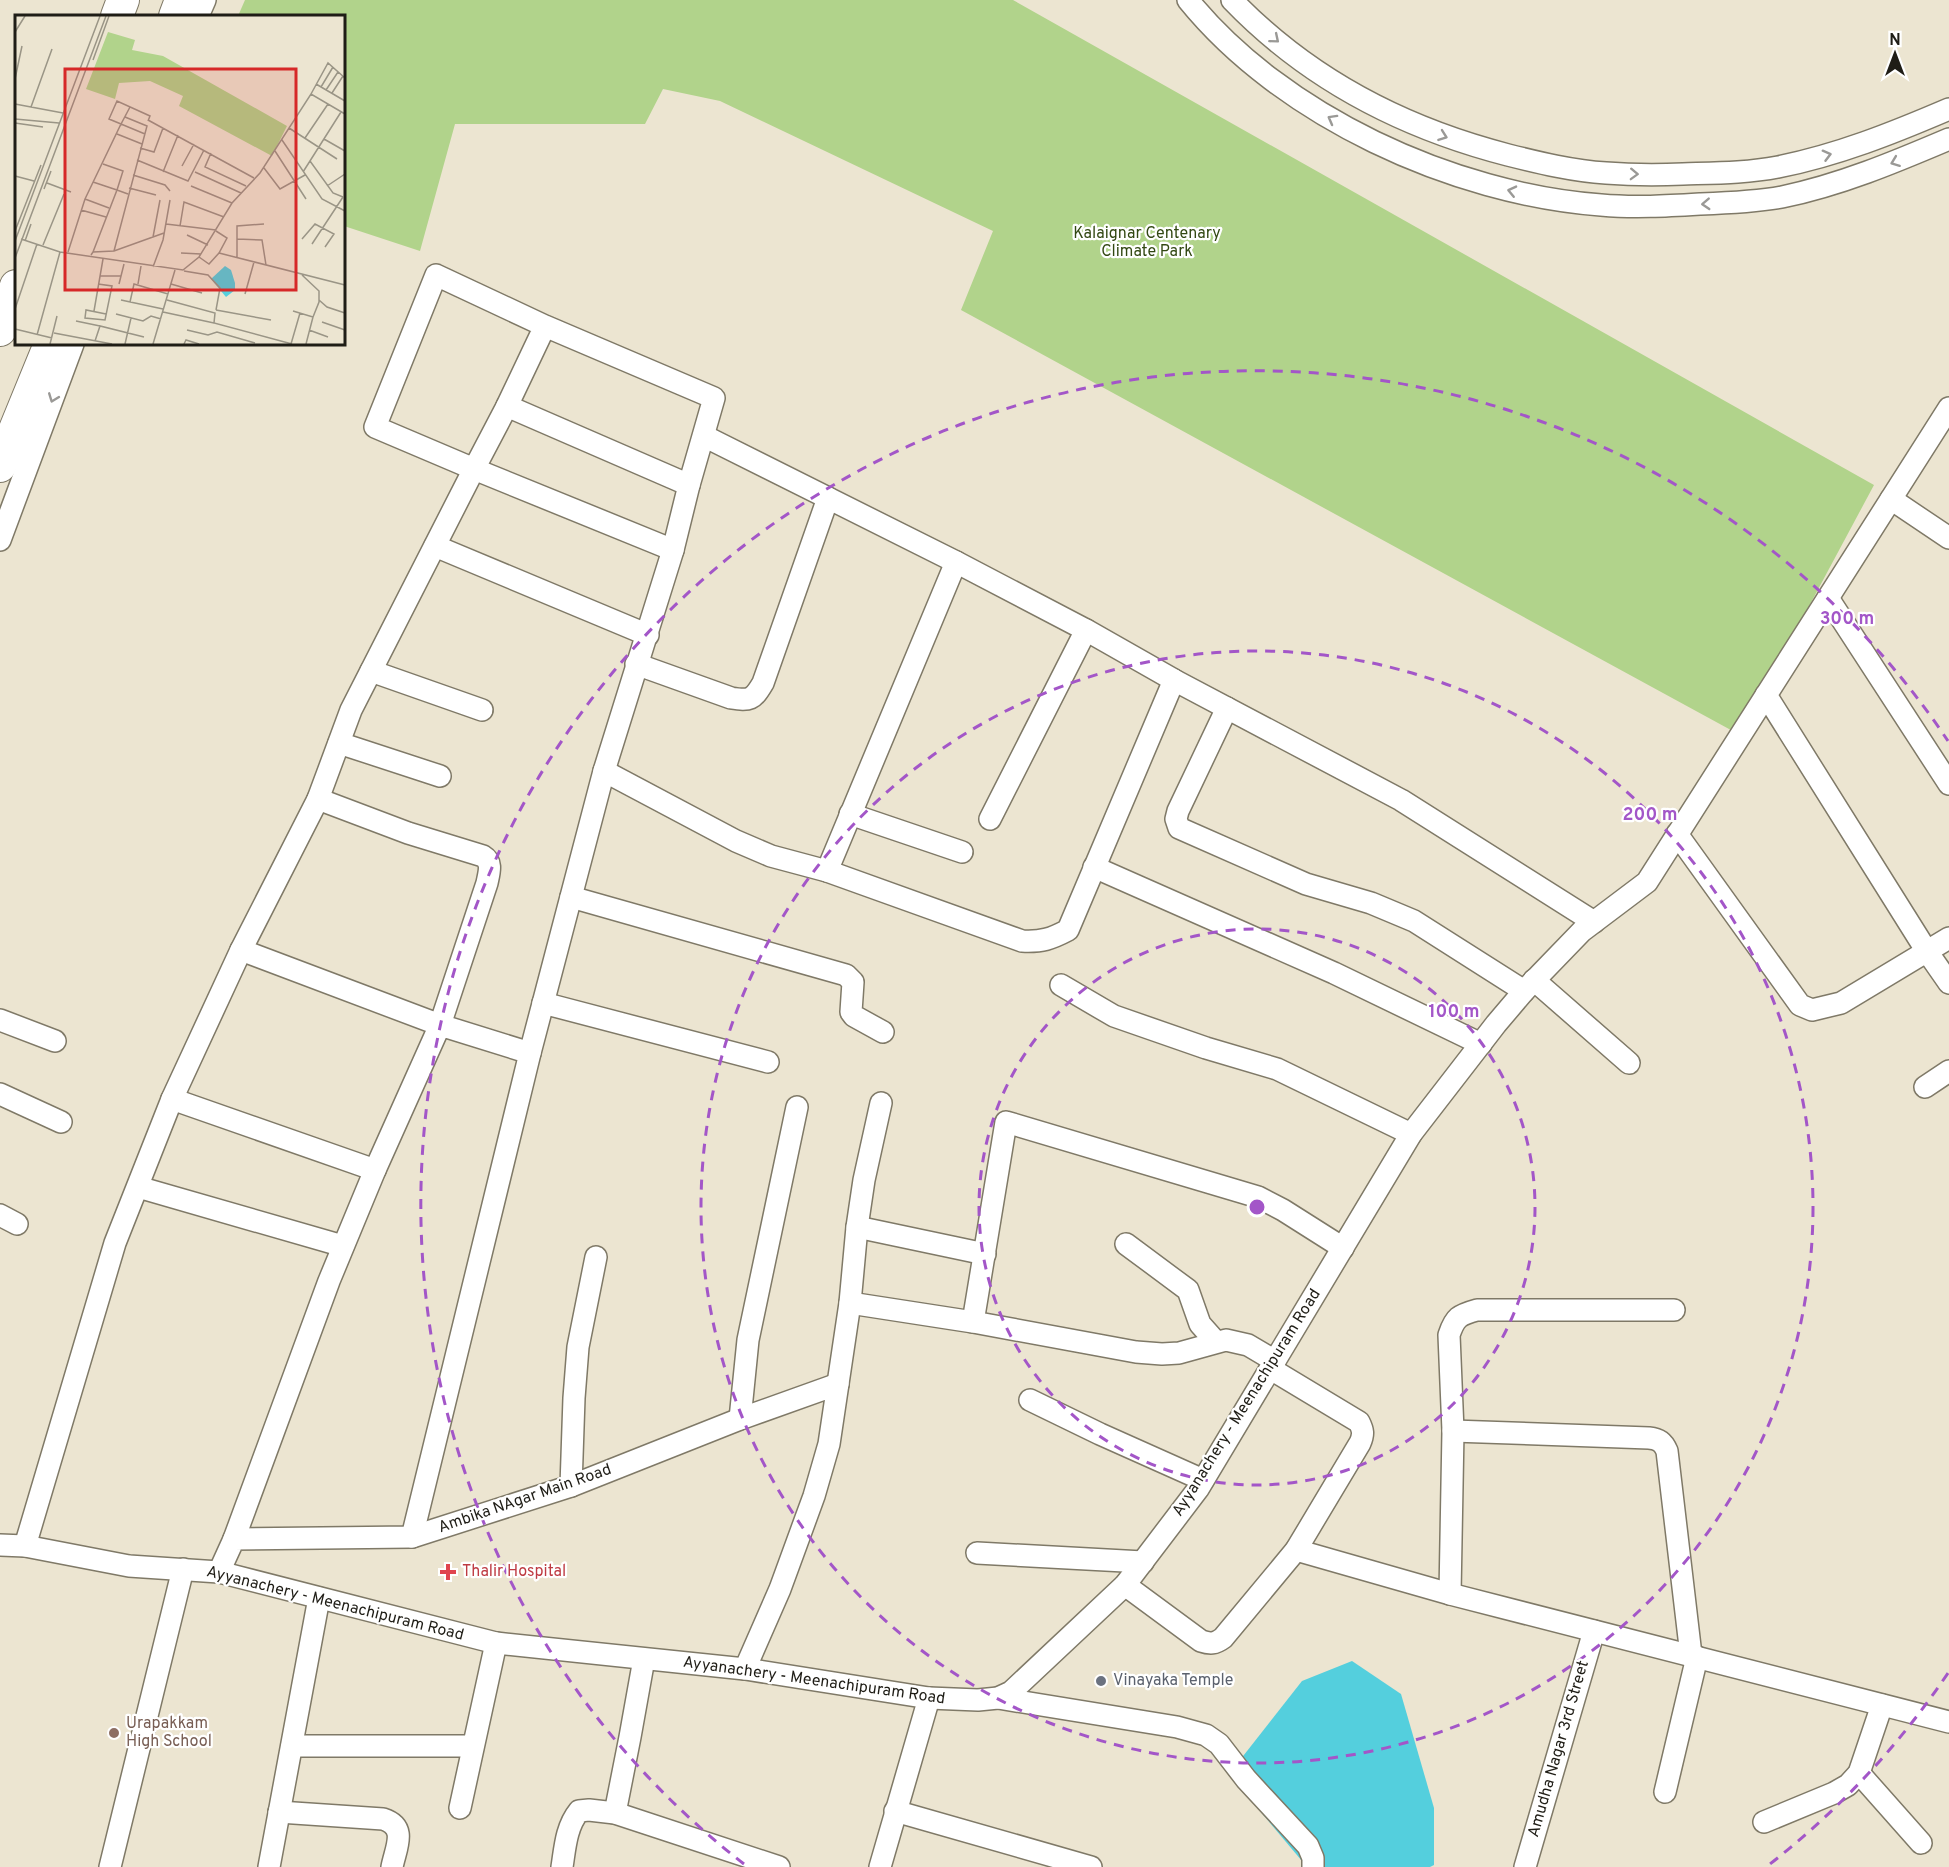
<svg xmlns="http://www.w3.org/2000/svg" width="1949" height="1867" viewBox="0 0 1949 1867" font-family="Overpass,sans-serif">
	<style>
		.green { fill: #b1d38b }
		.water { fill: #54cfdd }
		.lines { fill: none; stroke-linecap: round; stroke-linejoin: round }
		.minor-casing { stroke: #7f7967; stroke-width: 24 }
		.highway-casing { stroke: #7f7967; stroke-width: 34 }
		.minor { stroke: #fff; stroke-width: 21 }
		.highway { stroke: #fff; stroke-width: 32 }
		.oneway { stroke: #9a9996 }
		.ring { fill: none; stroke: #a356c8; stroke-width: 3; stroke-dasharray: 10 8 }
		.health-dot { fill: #e0444e; stroke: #fff; stroke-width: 2 }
		.worship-dot { fill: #6b7280; stroke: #fff; stroke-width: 2 }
		.education-dot { fill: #8d6e63; stroke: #fff; stroke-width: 2 }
		.labels { text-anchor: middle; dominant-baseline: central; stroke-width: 4.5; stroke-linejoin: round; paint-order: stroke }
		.park-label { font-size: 16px; fill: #324812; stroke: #fff }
		.street-label { font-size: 16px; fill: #1f1d16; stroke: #fff }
		.health-label { font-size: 16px; fill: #be3a42; stroke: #fff; text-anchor: start }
		.worship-label { font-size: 16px; fill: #5b616d; stroke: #fff; text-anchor: start }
		.education-label { font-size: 16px; fill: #785e54; stroke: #fff; text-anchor: start }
		.inset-road { fill: none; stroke: #9a9586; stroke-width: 1.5 }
		.view { fill: #d62828; fill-opacity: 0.15; stroke: #d62828; stroke-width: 3 }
		.inset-edge { fill: none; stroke: #1f1d16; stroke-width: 3 }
		.centre { fill: #a356c8; stroke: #fff; stroke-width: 3 }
		.ring-label { font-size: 18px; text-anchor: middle; font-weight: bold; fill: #a356c8; stroke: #fff; stroke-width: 4.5; stroke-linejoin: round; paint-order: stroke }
	</style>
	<rect width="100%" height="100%" fill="#ece5d1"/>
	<!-- green -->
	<path class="green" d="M245 0H1013L1874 485 1740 735 961 310 993 231 720 101 663 89 645 124H455L420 251 344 226V16H238Z"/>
	<!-- water -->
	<path class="water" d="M1352 1661 1401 1694 1434 1808V1865L1430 1867H1307L1229 1774 1302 1681Z"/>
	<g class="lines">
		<!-- minor casing -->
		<g class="minor-casing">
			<g id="minor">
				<path d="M1188 0C1282 116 1453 194 1601 205 1634 208 1667 206 1700 204 1727 203 1755 202 1782 197 1840 185 1895 162 1949 139"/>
				<path d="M1232 0C1308 79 1403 128 1508 155 1540 163 1573 171 1606 173 1632 175 1658 175 1683 174 1715 173 1747 173 1778 167 1838 155 1893 133 1949 109"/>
				<path d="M198 16 205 0"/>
				<path d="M545 326 507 406 474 469 375 427 436 275 545 326 714 398 689 485"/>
				<path d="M704 436 956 562 1086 630 1174 680 1401 800 1594 922"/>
				<path d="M1891 499 1949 538"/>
				<path d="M0 540 73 344"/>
				<path d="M435 546 648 635"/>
				<path d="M1828 598 1949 784"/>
				<path d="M636 664 731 698C750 701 753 700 763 683L828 498"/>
				<path d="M371 671 482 710"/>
				<path d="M1766 695 1926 950 1949 983"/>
				<path d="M1227 708 1178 811 1176 819 1179 828 1306 884 1371 903 1414 921 1524 991"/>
				<path d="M339 743 440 776"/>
				<path d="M604 771 736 841 771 856 827 871 1022 941C1042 942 1051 939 1068 930L1174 680"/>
				<path d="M850 814 962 852"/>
				<path d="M990 819 1086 630"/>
				<path d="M1677 834 1800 1005 1812 1010 1841 1003 1949 938"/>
				<path d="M1094 867 1334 973 1481 1044"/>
				<path d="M827 871 956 562"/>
				<path d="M571 897 846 975 853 982 851 1012 854 1016 883 1032"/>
				<path d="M241 950 440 1025 487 883C489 873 493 862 483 856L408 833 318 799"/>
				<path d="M1534 980 1629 1063"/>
				<path d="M1061 985 1114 1016 1206 1048 1277 1069 1411 1134"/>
				<path d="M543 1003 768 1062"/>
				<path d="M0 1020 55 1041"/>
				<path d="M1925 1087 1949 1071"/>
				<path d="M0 1094 61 1122"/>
				<path d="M172 1099 375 1170"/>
				<path d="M138 1187 343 1246"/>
				<path d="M0 1215 17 1224"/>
				<path d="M857 1227 985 1254"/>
				<path d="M1126 1244 1188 1290 1200 1324 1216 1342"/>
				<path d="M850 1303 973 1322 1136 1352 1162 1354 1179 1353 1226 1340 1248 1345 1275 1361"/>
				<path d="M973 1322 1006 1122 1258 1197 1283 1210 1343 1248"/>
				<path d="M1030 1400 1100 1434 1203 1480"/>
				<path d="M740 1419 748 1340 797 1107"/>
				<path d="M1453 1431 1649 1438C1659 1439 1663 1442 1667 1451L1691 1655"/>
				<path d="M571 1486 574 1398 578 1347 596 1257"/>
				<path d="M412 1537 530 1053 604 771 673 550 689 485 507 406"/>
				<path d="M234 1539 329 1281 375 1170 440 1025 530 1053"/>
				<path d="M0 1545 25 1546 129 1566 219 1572 496 1643 745 1669 929 1698 978 1700 998 1698 1011 1692 1125 1585 1198 1489 1411 1134 1496 1024 1524 991 1582 931 1647 882 1949 408"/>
				<path d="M25 1546 115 1243 172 1099 241 950 318 799 351 710 474 469 673 550"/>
				<path d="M1296 1550 1450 1594 1949 1722"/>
				<path d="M977 1553 1143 1562"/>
				<path d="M219 1572 234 1539 412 1537 571 1486 740 1419 838 1384"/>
				<path d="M1125 1585 1201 1641C1210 1644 1215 1644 1223 1638L1296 1550 1360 1443C1364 1434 1363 1430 1359 1422L1271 1369"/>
				<path d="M1450 1594 1453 1431 1449 1335C1455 1317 1459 1315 1477 1310H1674"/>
				<path d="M745 1669 780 1589 814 1496 829 1444 850 1303 857 1227 864 1180 881 1103"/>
				<path d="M998 1698 1177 1727 1206 1735 1219 1744 1246 1779 1308 1846 1313 1858V1867"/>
				<path d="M292 1746H473"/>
				<path d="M1859 1773 1921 1843"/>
				<path d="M1665 1792 1697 1657"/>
				<path d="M460 1808 496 1643"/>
				<path d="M895 1811 1091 1867"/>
				<path d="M279 1812 383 1819C408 1827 396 1847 392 1867"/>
				<path d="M615 1813 630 1737 644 1659"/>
				<path d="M1764 1822 1834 1793 1848 1785 1859 1773 1882 1705"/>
				<path d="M110 1867 183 1569"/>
				<path d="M269 1867 319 1598"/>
				<path d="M562 1867C565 1848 566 1827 579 1811L589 1810 615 1813 779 1867"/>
				<path d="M880 1867 929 1698"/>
				<path d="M1525 1867 1594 1631"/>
			</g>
		</g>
		<!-- highway casing -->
		<g class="highway-casing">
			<g id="highway">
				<path d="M117 16 123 0"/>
				<path d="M175 16 181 0"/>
				<path d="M0 330 16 286"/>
				<path d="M0 466 50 344"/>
			</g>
		</g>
		<!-- minor -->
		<use href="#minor" class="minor"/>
		<!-- highway -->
		<use href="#highway" class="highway"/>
	</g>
	<!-- one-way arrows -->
	<defs><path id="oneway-chevron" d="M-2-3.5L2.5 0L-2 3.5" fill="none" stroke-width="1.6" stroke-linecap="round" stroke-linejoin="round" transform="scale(1.5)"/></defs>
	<g class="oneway">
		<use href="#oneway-chevron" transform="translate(1275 39) rotate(40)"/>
		<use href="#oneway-chevron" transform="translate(1332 119) rotate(-151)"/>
		<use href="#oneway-chevron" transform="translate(1443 136) rotate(20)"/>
		<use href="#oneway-chevron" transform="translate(1827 155) rotate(-15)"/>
		<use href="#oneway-chevron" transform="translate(1895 162) rotate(159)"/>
		<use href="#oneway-chevron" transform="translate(1634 174) rotate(2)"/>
		<use href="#oneway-chevron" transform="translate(1512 191) rotate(-167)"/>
		<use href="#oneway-chevron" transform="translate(1706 204) rotate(177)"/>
		<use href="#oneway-chevron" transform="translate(53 398) rotate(111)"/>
	</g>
	<!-- distance rings -->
	<g class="ring">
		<circle cx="1257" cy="1207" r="278"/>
		<circle cx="1257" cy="1207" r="556"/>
		<path d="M1948 1673A834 834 0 0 1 1770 1864M744 1864A834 834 0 1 1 1948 741"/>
	</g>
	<!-- markers -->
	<path class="health-dot" d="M445 1563h6v6h6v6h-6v6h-6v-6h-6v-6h6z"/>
	<circle class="worship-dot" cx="1101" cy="1681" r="6"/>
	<circle class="education-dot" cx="114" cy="1733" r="6"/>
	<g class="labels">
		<!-- park labels -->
		<g class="park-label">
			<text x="1147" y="234">Kalaignar Centenary<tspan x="1147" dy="18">Climate Park</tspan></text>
		</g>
		<!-- street labels -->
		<g class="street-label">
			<text transform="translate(1247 1403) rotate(-58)">Ayyanachery - Meenachipuram Road</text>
			<text transform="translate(525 1499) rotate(-19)">Ambika NAgar Main Road</text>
			<text transform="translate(335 1604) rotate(14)">Ayyanachery - Meenachipuram Road</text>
			<text transform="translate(814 1681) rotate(8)">Ayyanachery - Meenachipuram Road</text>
			<text transform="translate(1559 1749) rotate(-74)">Amudha Nagar 3rd Street</text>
		</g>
		<!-- health labels -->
		<g class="health-label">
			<text x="462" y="1572">Thalir Hospital</text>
		</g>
		<!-- worship labels -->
		<g class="worship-label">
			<text x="1113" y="1681">Vinayaka Temple</text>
		</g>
		<!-- education labels -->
		<g class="education-label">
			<text x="126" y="1724">Urapakkam<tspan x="126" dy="18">High School</tspan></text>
		</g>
	</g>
	<!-- overview -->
	<g transform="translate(15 15)">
		<rect width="330" height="330" fill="#ece5d1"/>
		<path d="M93 17 120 25 117 35 148 41 272 111 257 141 164 91 168 81 135 66 104 68 100 84 71 74Z" fill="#b1d38b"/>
		<path d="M210 251 216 255 220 268V275L211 282 196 264Z" fill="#54cfdd"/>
		<path class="inset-road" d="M0 17 10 1M78 45 94 1M0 64 7 31M301 69 330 86M306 72 318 52M311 75 323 57M317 78 328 61M296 79 313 48 330 63M0 89 48 98M16 92 37 34M115 92 106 109 94 104 102 86 135 101 133 106M0 104 44 108M133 105 239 163M0 108 28 112M274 113 322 144M102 119 127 129M290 123 313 89M309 124 330 136M267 125 307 184 330 196M125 133 139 137 148 113M260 136 291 184M196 138 190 152 231 171M122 145 173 166 189 135M295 146 318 178 328 182M167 151 179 129M249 153 265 174 290 160M148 157 163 120M180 157 226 178M288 157 326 97M118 160 150 170 155 176M0 161 19 166M78 167 102 175 108 156 88 149M32 168 56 177M176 171 217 188M312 171 330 159M114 173 141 180M29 174 36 156M70 184 94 193M66 195 91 202M151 209 201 215M165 211 169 187 209 202M0 216 26 150M172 220 193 230M138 222 145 185M6 224 45 237 168 255 184 242 217 188 245 158 296 79 330 99M222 224 247 225 251 250M287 224 300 209 319 219 310 232M0 226 85 1M10 226 16 209M297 229 328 182M28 230 49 179M99 236 132 111 110 102M53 237 70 184 106 109 130 119M78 237 102 175 113 179M166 238 186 239M204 238 330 270M76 240 78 237 99 236 149 218M184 242 194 249 204 238 212 223 201 216M0 243 91 1M222 243V211L249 209M138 252 148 225 155 185M169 256 193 260 205 273 201 295M287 260 304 276V287L298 302M85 261H106M83 269 97 271 90 305 70 303 71 295 91 299M104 269 109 249M123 269 126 251M156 269 187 278M230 279 239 247M106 285 148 294M152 285 200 298 199 308 277 329M304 285 312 292 330 298M115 287 119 269 153 279M0 294 22 229M201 295 256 305M79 296 88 244M278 296 298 302 291 329M148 297 199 308M101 299 128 306 136 301 146 304M61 306 85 311M307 307 330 315M0 314 37 323M172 315 193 320 202 317 240 328M294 315 313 322M39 318 97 329M22 320 45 237M80 326 85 311 129 322M35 329 42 301M110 329 116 303M138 329 160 255M169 329 171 325 184 329M276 329 285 298"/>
		<path class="view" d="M50 54H281V275H50Z"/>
		<rect width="330" height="330" class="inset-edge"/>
	</g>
	<circle cx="1257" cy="1207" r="9" class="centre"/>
	<g class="ring-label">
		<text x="1847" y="624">300 m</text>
		<text x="1650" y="820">200 m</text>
		<text x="1454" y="1017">100 m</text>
	</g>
	<!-- north arrow -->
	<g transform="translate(1895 54)" stroke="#ffffff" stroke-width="4.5" paint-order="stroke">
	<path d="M0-4.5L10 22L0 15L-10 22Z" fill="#1f1d16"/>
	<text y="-9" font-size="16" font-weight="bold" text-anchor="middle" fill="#1f1d16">N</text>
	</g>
</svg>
